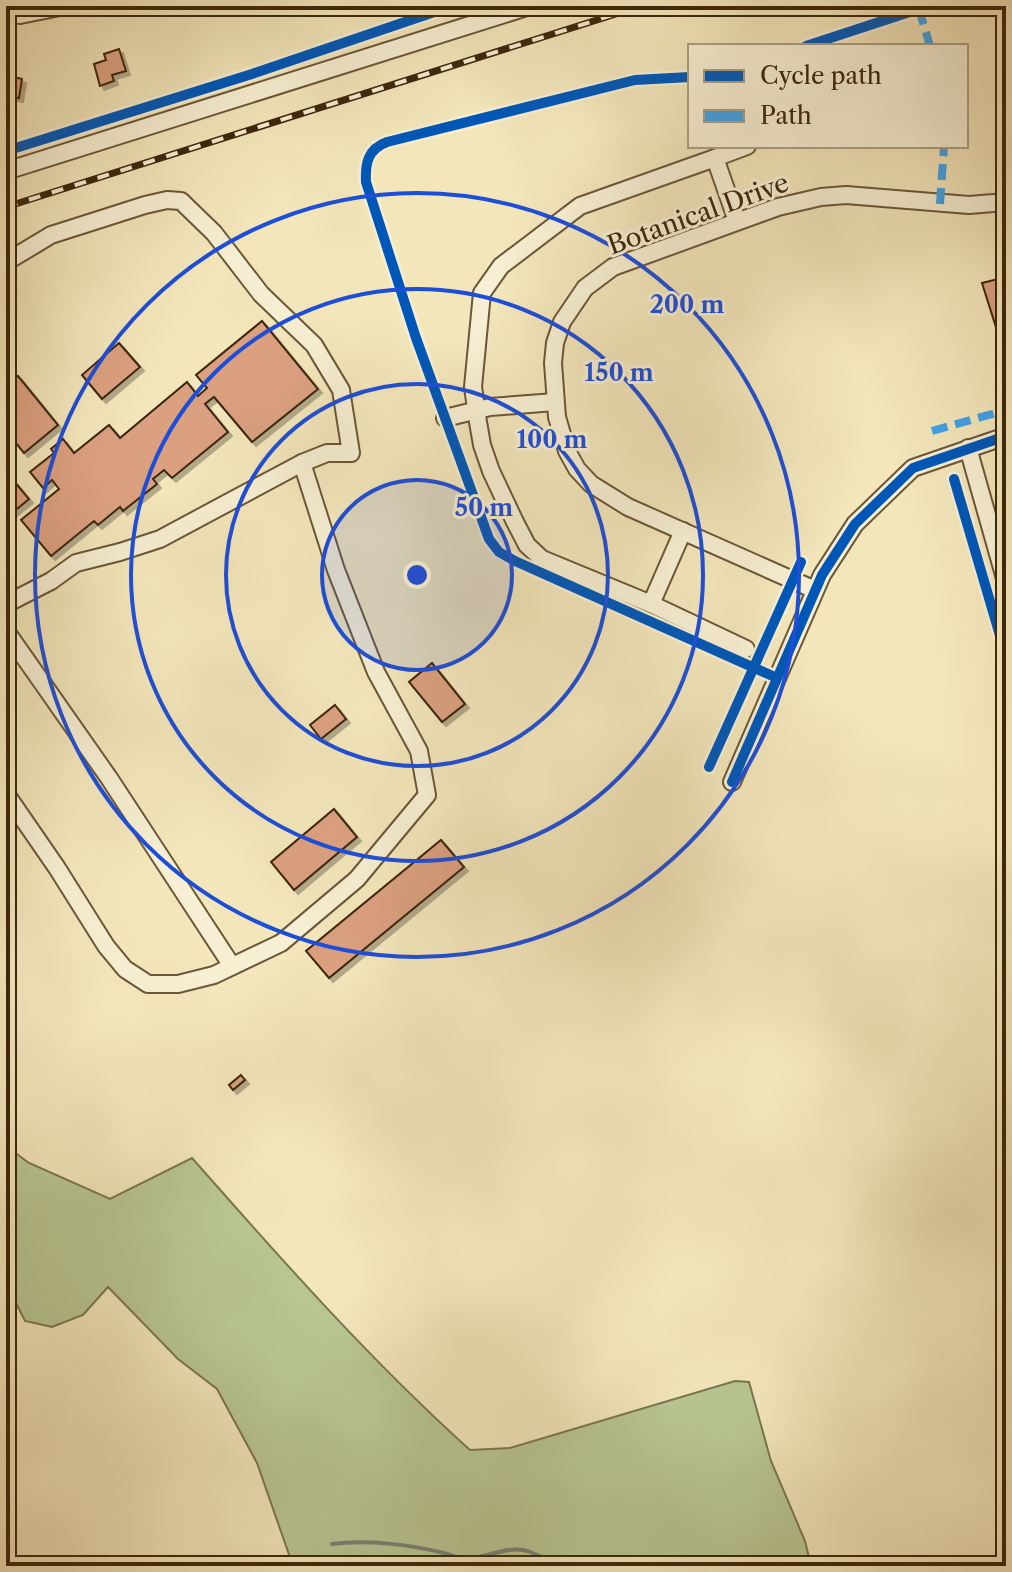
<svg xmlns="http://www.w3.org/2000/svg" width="1012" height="1572" viewBox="0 0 1012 1572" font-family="'Libre Caslon Text',serif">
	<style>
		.green { fill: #b8c693; stroke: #7a764f; stroke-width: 2 }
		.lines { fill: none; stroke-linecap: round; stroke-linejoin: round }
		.stream { stroke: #788174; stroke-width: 4 }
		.building { fill: #dba080; stroke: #3c270b; stroke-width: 2; filter: url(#shadow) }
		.minor-casing { stroke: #6a5737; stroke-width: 20 }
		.path { stroke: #3c270b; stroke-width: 2; stroke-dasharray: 2 4; stroke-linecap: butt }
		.minor { stroke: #f7efd3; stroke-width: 16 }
		.rail-casing { stroke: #3c270b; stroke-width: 7 }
		.rail { stroke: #f7efd3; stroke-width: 4; stroke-dasharray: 12; stroke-linecap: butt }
		.quiet { stroke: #3fa2e9; stroke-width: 8; stroke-dasharray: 16 8; stroke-linecap: butt }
		.cycleway-casing { stroke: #f7efd3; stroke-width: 15 }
		.cycleway { stroke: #0057b8; stroke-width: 10 }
		.ring { fill: none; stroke: #1d4ed8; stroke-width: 4 }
		.labels { text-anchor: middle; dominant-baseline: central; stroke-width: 6; stroke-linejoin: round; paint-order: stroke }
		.street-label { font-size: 26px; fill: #3c270b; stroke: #f7efd3 }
		.centre { fill: #1d4ed8; stroke: #f7efd3; stroke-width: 4 }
		.ring-label { font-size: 24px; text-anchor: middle; font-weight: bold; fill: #1d4ed8; stroke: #f7efd3; stroke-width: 6; stroke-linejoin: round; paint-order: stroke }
	</style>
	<defs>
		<filter id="shadow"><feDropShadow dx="4" dy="4" stdDeviation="0" flood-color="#0004"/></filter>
	</defs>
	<rect width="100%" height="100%" fill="#f3e6bb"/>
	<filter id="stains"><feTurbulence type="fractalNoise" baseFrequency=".0025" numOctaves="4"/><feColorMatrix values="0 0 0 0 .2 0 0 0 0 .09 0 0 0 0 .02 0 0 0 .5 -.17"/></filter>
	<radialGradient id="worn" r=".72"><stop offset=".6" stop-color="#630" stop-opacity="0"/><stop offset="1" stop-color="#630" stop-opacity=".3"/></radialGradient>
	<!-- green -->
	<path class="green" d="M6 1146 29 1163 110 1199 192 1158C281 1259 370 1360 470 1450L510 1448 735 1381 749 1382 771 1461 805 1541 811 1566H293L257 1463 217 1389 178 1359 108 1287 83 1315 52 1327 25 1321 11 1293 12 1237 6 1230Z"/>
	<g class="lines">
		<!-- stream -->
		<path class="stream" d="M332 1544C366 1539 411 1545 444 1553 452 1555 460 1560 468 1559 500 1555 515 1539 546 1560L544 1566"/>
	</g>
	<!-- building -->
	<g class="building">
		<path d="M119 49 126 71 112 75 114 81 100 86 94 64 106 60 104 54Z"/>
		<path d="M6 75 22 79 19 98 6 96Z"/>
		<path d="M1006 277V359L982 283Z"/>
		<path d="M262 321 318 389 252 442 214 397 205 404 228 432 172 478 164 470 153 479 157 484 123 511 120 507 98 525 94 521 51 556 21 520 59 489 52 480 43 488 30 472 54 453 51 449 63 439 74 453 109 425 120 438 187 382 198 396 207 388 196 375Z"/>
		<path d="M119 343 140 367 102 399 82 375Z"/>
		<path d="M18 376 58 425 24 453 6 431V386Z"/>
		<path d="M13 480 29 499 6 518V486Z"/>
		<path d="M432 663 465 704 442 722 409 682Z"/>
		<path d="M335 705 346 719 321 739 310 725Z"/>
		<path d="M334 809 357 837 294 890 271 862Z"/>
		<path d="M441 840 464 867 329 978 306 951Z"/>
		<path d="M241 1075 245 1080 233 1090 229 1085Z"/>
	</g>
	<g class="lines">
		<!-- minor casing -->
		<g class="minor-casing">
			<g id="minor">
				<path d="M6 11 20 15 65 6"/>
				<path d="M6 171 530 6"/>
				<path d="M737 221 715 158 747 146"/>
				<path d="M6 262 51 235 145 205 167 200 181 201 214 233 261 294 314 345 341 390 351 453H327L302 463 160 539 120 552 76 563 51 581 6 604"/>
				<path d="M445 418 490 407 555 402"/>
				<path d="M968 448 1006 582"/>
				<path d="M683 531 651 604 542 559 527 545 515 522 491 471 482 445 478 422 473 387 482 293 501 266 580 206 715 158"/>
				<path d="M815 590 628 507 591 484 577 469 567 451 557 417 553 363 555 343 562 322 585 288 613 267 778 207 821 197 846 195 969 205 1006 202"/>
				<path d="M651 604 746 649"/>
				<path d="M6 631 109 778 232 966"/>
				<path d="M732 782 822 575 855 524 913 468 1006 436"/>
				<path d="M6 794 57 868 106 946 125 969 148 984H178L214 975 281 943 357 879 427 795 419 751 376 672 336 570 302 463"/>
			</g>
		</g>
		<!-- path -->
		<g class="path">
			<path d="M1003 278 1006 275"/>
			<path d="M997 351 1003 349"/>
		</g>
		<!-- minor -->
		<use href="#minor" class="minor"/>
		<!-- rail casing -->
		<g class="rail-casing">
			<path id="rail" d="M6 207 641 6"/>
		</g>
		<!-- rail -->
		<use href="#rail" class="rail"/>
		<!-- quiet -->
		<g class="quiet">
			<path d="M919 9 930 46"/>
			<path d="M940 204 944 146"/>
			<path d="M932 431 1006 410"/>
		</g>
		<!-- cycleway casing -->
		<g class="cycleway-casing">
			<g id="cycleway">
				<path d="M806 46 928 6"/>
				<path d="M690 77 635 80 387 142C368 149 365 163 366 182L416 338 489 539 499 552 515 561 777 678"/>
				<path d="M6 151 252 74 452 6"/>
				<path d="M954 479 1004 649"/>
				<path d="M709 767 801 562"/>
				<path d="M732 782 822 575 855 524 913 468 1006 436"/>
			</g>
		</g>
		<!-- cycleway -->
		<use href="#cycleway" class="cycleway"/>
	</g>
	<!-- distance rings -->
	<circle cx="417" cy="575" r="95" fill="#1d4ed8" fill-opacity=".12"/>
	<g class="ring">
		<circle cx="417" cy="575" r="95"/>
		<circle cx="417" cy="575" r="191"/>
		<circle cx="417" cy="575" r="286"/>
		<circle cx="417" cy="575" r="382"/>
	</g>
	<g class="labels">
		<!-- street labels -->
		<g class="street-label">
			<text transform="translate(698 214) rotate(-20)">Botanical Drive</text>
		</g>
	</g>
	<circle cx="417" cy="575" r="12" class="centre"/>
	<g class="ring-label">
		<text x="687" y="313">200 m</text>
		<text x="619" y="381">150 m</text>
		<text x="552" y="448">100 m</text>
		<text x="484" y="516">50 m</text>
	</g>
	<!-- margin -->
	<rect width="1012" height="1572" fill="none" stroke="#f3e6bb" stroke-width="32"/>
	<rect x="8" y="8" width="996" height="1556" fill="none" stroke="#3c270b" stroke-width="4"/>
	<rect x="16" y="16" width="980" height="1540" fill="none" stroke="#3c270b" stroke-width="2"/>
	<!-- legend -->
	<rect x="688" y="44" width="280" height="104" fill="#f7efd3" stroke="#ac9f83" stroke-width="2"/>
	<rect x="704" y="70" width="40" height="12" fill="#0057b8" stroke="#ac9f83" stroke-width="2"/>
	<text x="760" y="84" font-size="24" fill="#3c270b">Cycle path</text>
	<rect x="704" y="110" width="40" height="12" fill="#3fa2e9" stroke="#ac9f83" stroke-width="2"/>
	<text x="760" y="124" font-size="24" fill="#3c270b">Path</text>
	<rect width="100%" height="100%" filter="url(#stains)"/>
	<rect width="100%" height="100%" fill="url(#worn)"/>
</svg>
